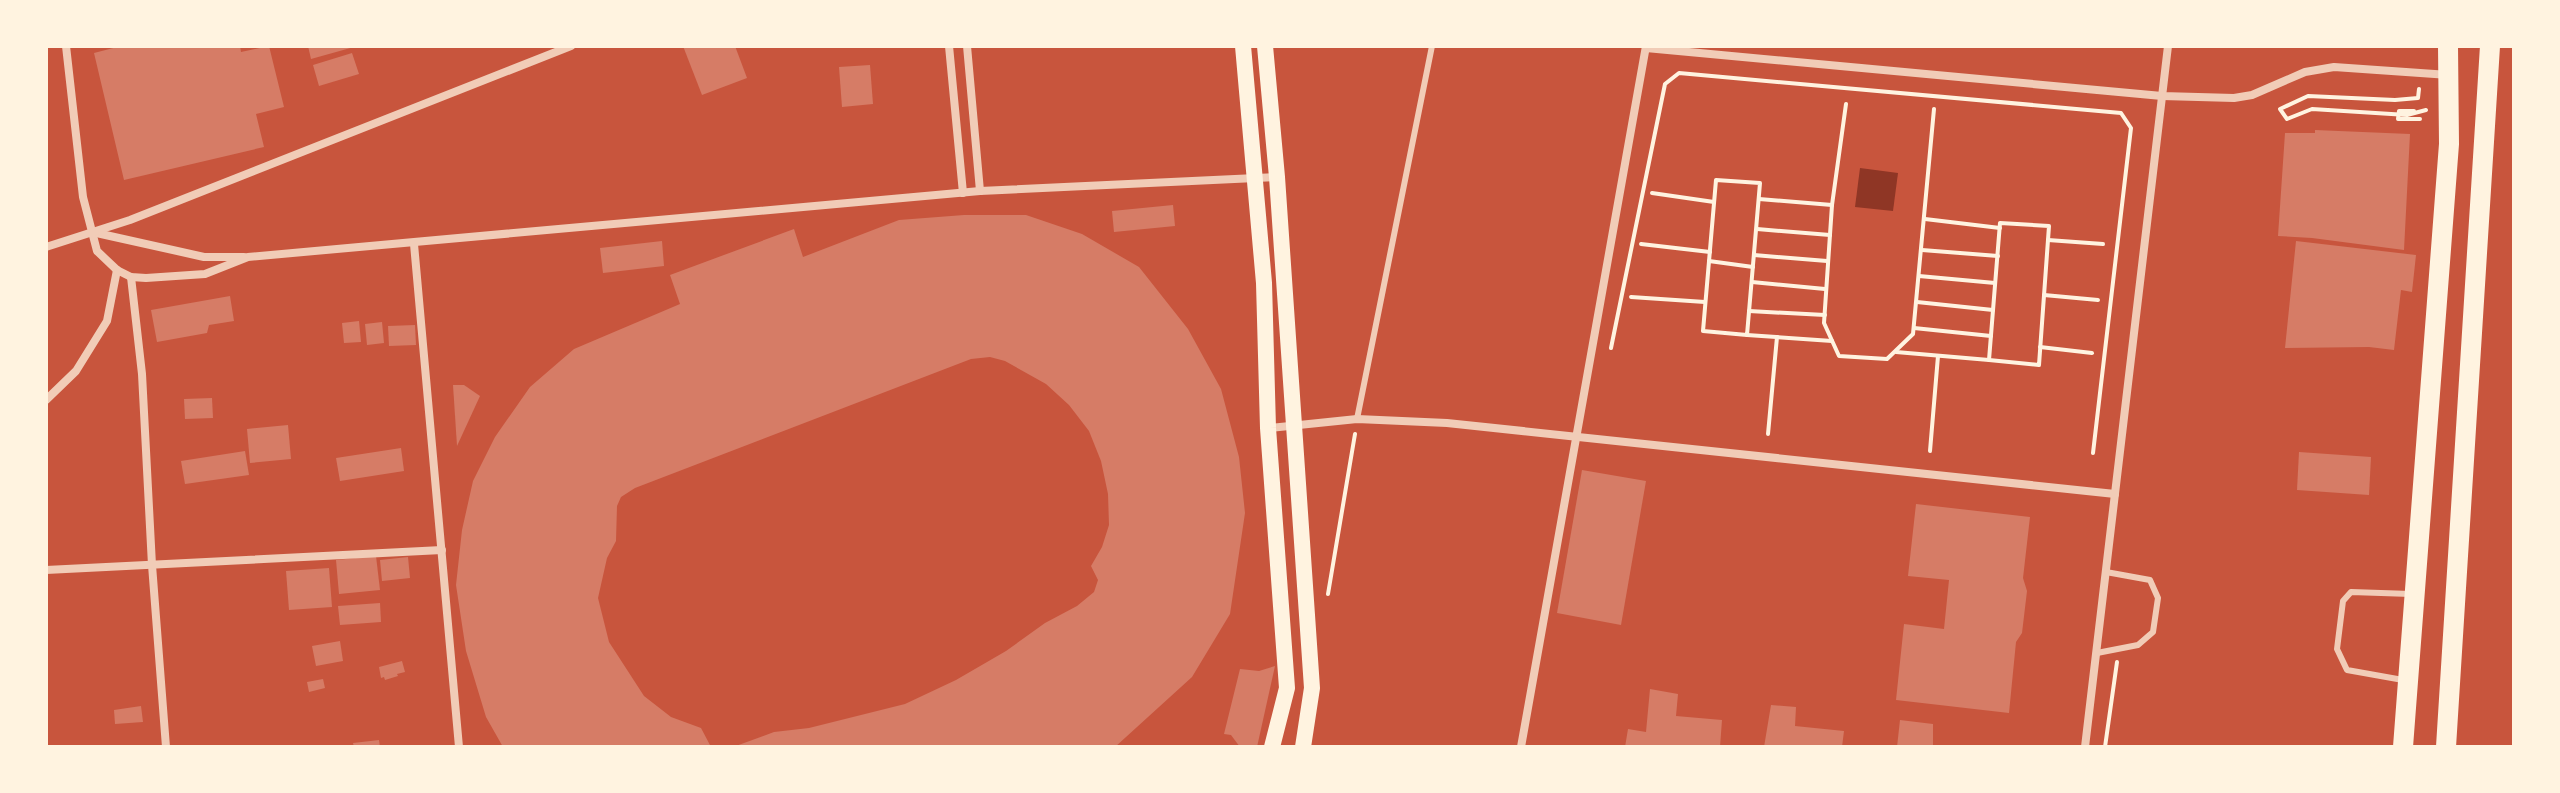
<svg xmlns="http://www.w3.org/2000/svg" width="2560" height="793" viewBox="0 0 2560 793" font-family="'Libre Baskerville',serif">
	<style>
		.water { fill: #8f3625 }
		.building { fill: #d67c66 }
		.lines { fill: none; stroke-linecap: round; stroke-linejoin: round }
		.path { stroke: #fff3e0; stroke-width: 4 }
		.service { stroke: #f1ccb7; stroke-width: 6 }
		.minor { stroke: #f1ccb7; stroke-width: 8 }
		.secondary { stroke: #fff3e0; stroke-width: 16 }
		.primary { stroke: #fff3e0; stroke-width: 20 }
	</style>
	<rect width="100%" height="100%" fill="#c8553d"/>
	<!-- water -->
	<path class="water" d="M1860 168 1898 173 1893 211 1855 207Z"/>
	<!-- building -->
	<g class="building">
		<path d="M121 46H240L241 52 269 46 284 107 256 114 264 147 124 180 94 53Z"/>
		<path d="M308 46H353L354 47 311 59Z"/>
		<path d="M683 46H735L747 78 702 95Z"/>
		<path d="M352 53 359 74 319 86 313 65Z"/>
		<path d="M870 65 873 104 842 107 839 67Z"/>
		<path d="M2315 130 2410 134 2404 250 2312 238 2278 236 2285 133H2315Z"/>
		<path d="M1173 205 1175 226 1114 232 1112 211Z"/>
		<path d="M964 215H1026L1082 234 1139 267 1188 329 1221 389 1239 457 1245 513 1230 614 1192 677 1115 747H733L774 732 809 728 905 704 956 680 1006 651 1045 623 1077 606 1094 592 1098 580 1091 566 1102 547 1109 525 1108 494 1101 461 1089 431 1069 405 1046 384 1005 361 990 357 971 359 635 488 621 497 617 506 616 541 607 558 598 598 609 642 644 696 671 717 701 728 711 747H503L486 717 466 651 456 585 462 530 473 481 495 437 530 387 574 349 680 304 670 275 794 229 803 257 899 220Z"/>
		<path d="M662 241 664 266 603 273 600 248Z"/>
		<path d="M2296 241 2416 255 2412 292 2401 290 2394 350 2369 347 2285 348Z"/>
		<path d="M230 296 234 321 209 325 207 333 157 342 151 310Z"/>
		<path d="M359 321 361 342 344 343 342 323Z"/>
		<path d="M382 322 384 343 367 345 365 324Z"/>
		<path d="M415 325 416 345 389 346 388 326Z"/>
		<path d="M453 385H464L480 396 457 446Z"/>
		<path d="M212 398 213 418 185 419 184 399Z"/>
		<path d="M288 425 291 459 250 463 247 429Z"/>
		<path d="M401 448 404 471 340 481 336 458Z"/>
		<path d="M245 451 249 475 185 484 181 461Z"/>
		<path d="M2299 452 2371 457 2369 495 2297 490Z"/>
		<path d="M1582 470 1646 481 1621 625 1557 613Z"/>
		<path d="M1916 504 2030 517 2023 578 2027 591 2022 633 2016 642 2009 713 1896 700 1904 624 1944 629 1949 580 1908 576Z"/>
		<path d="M376 556 380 590 339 594 336 560Z"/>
		<path d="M408 557 410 578 382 581 380 560Z"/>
		<path d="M329 568 332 607 289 610 286 571Z"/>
		<path d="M380 603 381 622 340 625 338 606Z"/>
		<path d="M340 641 343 661 316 666 312 646Z"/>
		<path d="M402 661 405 672 397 674 398 676 385 680 384 677 381 678 379 667Z"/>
		<path d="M1275 666 1257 747H1240L1231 735 1224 734 1240 669 1259 671Z"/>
		<path d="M323 679 325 688 309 692 307 682Z"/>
		<path d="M1650 689 1678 694 1676 716 1722 720 1720 747H1625L1628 729 1646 732Z"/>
		<path d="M1771 705 1796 707 1795 726 1844 731 1842 747H1764Z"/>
		<path d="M141 706 143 722 115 724 114 710Z"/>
		<path d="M1900 720 1933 724V747H1897Z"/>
		<path d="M379 740 380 747H354L353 743Z"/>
	</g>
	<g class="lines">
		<!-- path -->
		<g class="path">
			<path d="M2419 89 2418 98 2395 100 2308 96 2280 109 2287 119 2312 109 2407 115 2426 110"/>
			<path d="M1846 104 1832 205 1824 323 1839 356 1887 359 1913 334 1934 109"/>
			<path d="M2414 111H2399L2398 119H2420"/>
			<path d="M1716 180 1760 183 1747 335 1703 331Z"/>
			<path d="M1652 193 1714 202"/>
			<path d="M1759 199 1832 205"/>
			<path d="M1925 219 2000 228"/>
			<path d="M2000 223 2049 226 2039 365 1989 360Z"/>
			<path d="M1757 229 1830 235"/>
			<path d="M2048 240 2103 244"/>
			<path d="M1641 244 1710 252"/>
			<path d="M1922 250 1998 256"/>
			<path d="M1754 255 1827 261"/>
			<path d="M1709 261 1753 267"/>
			<path d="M1919 276 1995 283"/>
			<path d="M1752 282 1825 289"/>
			<path d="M2044 295 2098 300"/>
			<path d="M1631 297 1705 302"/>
			<path d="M1917 302 1993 310"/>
			<path d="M1749 311 1825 315"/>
			<path d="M1914 328 1991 336"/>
			<path d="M1747 335 1832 341"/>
			<path d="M2040 347 2092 353"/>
			<path d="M1611 348 1665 84 1679 73 2121 113 2131 128 2093 453"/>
			<path d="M1896 352 1989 360"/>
			<path d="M1768 434 1777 337"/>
			<path d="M1930 451 1938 356"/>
			<path d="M1328 594 1355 434"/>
			<path d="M2105 747 2117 662"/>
		</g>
		<!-- service -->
		<g class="service">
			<path d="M1357 419 1432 46"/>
			<path d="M2097 653 2138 645 2153 632 2158 598 2150 580 2106 572"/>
			<path d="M2403 680 2347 670 2337 649 2343 601 2351 592 2411 594"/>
		</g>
		<!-- minor -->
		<g class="minor">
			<path d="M66 46 83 197 97 251 117 270 131 277 146 278 205 274 248 257 980 191 1276 177"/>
			<path d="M949 46 963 193"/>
			<path d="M967 46 980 191"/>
			<path d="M1646 48 2162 96 2234 98 2252 95 2305 72 2334 67 2449 75"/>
			<path d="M92 232 204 257H244"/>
			<path d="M414 244 459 747"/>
			<path d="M46 247 130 220 571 46"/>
			<path d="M131 277 142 374 152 565 166 747"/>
			<path d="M46 400 76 371 107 321 117 270"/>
			<path d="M1269 428 1357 419 1447 423 2115 494"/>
			<path d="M46 570 442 550"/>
			<path d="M1521 747 1646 46"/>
			<path d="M2085 747 2168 46"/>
		</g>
		<!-- secondary -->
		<g class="secondary">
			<path d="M1243 46 1264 283 1268 428 1287 688 1272 747"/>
			<path d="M1265 46 1277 177 1312 688 1303 747"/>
		</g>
		<!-- primary -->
		<g class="primary">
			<path d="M2403 747 2449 144 2448 46"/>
			<path d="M2446 747 2490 46"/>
		</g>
	</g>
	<!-- border -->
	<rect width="2560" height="793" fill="none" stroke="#fff3e0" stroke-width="96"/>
</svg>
